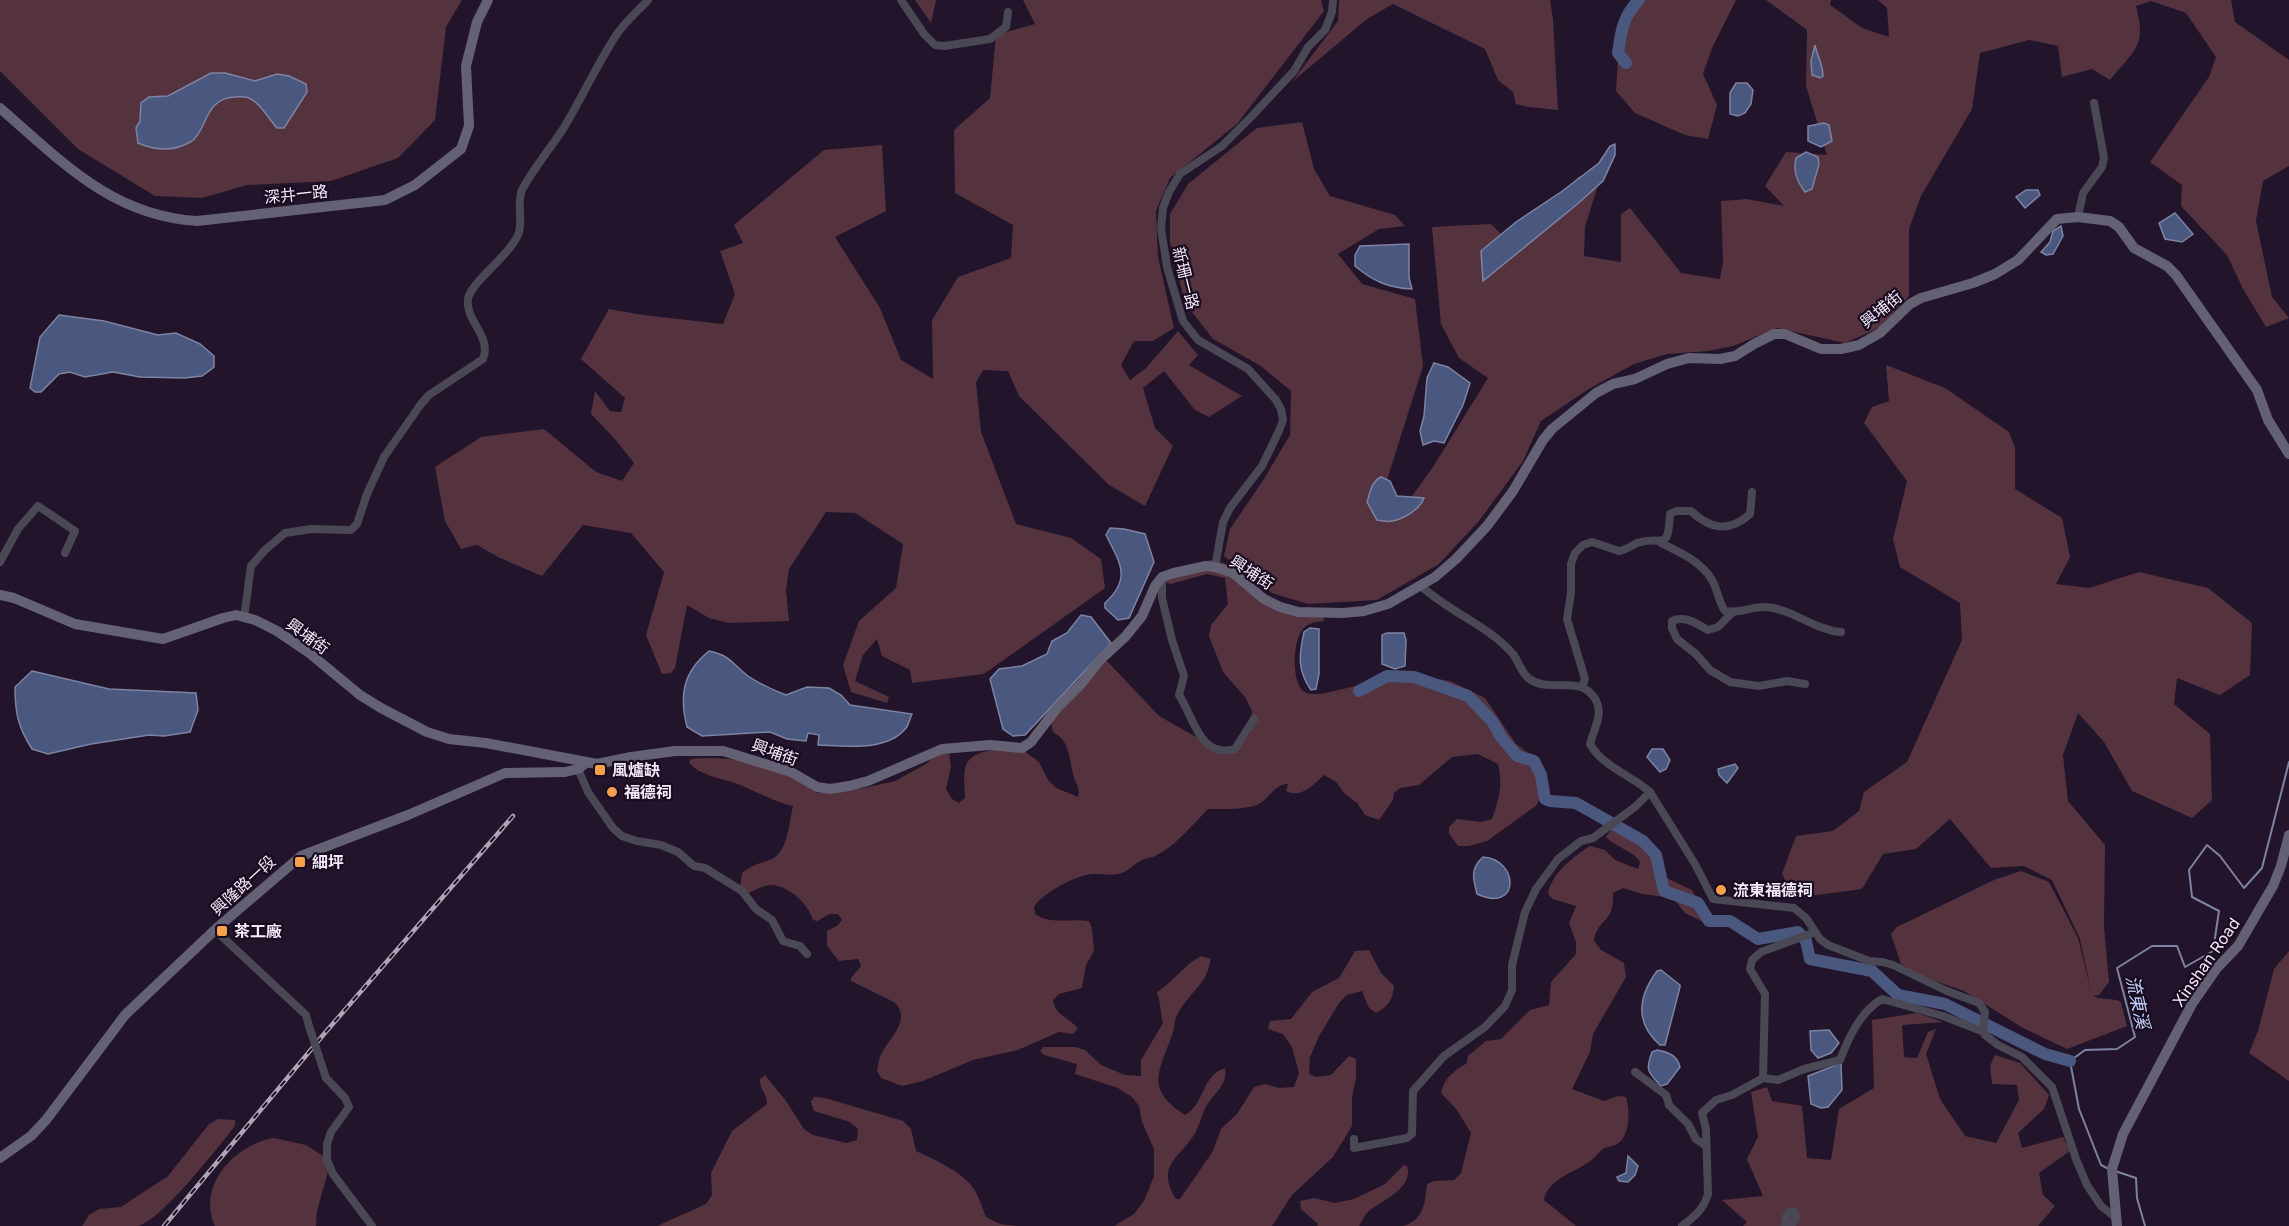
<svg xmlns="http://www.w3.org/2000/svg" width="2289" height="1226" viewBox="0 0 2289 1226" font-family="Inter,'Noto Sans TC',sans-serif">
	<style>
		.green { fill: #54333f }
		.water { fill: #4a577e; stroke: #7d83a3; stroke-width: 1.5 }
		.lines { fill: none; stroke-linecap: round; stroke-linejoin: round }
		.stream { stroke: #7d83a3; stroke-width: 2 }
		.river { stroke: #4a577e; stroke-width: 12 }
		.street { stroke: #4a4855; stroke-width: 8 }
		.secondary { stroke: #646175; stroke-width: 10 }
		.rail-casing { stroke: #afa5b7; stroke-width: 4.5 }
		.rail { stroke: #190b20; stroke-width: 2; stroke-dasharray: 7; stroke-linecap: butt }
		.street-bridge { stroke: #4a4855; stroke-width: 8 }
		.poi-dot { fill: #f9a04d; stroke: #190b20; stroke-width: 2 }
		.labels { text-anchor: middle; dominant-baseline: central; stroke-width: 4.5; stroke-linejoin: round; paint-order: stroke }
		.street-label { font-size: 16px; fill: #f3eafa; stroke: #190b20 }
		.poi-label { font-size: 16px; font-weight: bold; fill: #f3eafa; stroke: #190b20; text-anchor: start }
		.water-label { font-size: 18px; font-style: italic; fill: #c2d1f8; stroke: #190b20 }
	</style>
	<rect width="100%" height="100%" fill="#22142a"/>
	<!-- green -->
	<g class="green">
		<path d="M0 0H462L446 27 435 120 398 158 331 181 247 185 202 198 155 196 78 149 0 71Z"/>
		<path d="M915 0H936L931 23Z"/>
		<path d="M1023 0H1321L1324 11 1237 124 1170 178 1156 211 1158 257 1174 328 1153 341H1134L1121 365 1130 380 1146 368 1178 331 1198 355 1189 365 1242 396 1209 417 1195 410 1164 371 1143 388 1155 428 1173 446 1145 506 1109 485 1019 396 1008 371 983 370 976 382 981 432 1016 524 1071 538 1101 559 1105 588 984 674 912 683 910 670 882 656 877 639 863 655 855 681 889 697 887 703 851 692 843 665 859 621 896 588 903 544 855 513 826 512 789 569 786 590 789 621 729 623 709 618 687 605 675 668 671 673 662 674 646 635 664 572 631 533 583 525 542 576 500 558 477 545 461 549 445 521 435 467 481 437 544 429 596 472 622 481 634 463 615 439 591 414 595 391 610 411 621 412 625 398 581 359 609 309 643 315 723 324 735 294 720 251 743 243 734 225 824 150 882 145 886 211 835 237 880 308 901 360 933 379 932 320 958 277 1011 258 1013 225 955 193 954 130 990 98 996 35 1035 24Z"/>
		<path d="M1339 0H1550L1553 19 1558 110 1529 107 1516 104 1513 92 1498 80 1485 49 1393 4 1367 19 1292 82 1338 21Z"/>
		<path d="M1641 0H1736L1712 48 1703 74 1717 105 1708 139 1685 135 1635 113 1616 91 1619 45Z"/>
		<path d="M1766 0H1831L1830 5 1862 28 1889 37 1887 8 1878 0H2231L2235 22 2289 60V166L2263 181 2256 221 2272 297 2289 318 2266 327 2243 289 2227 255 2181 206 2182 185 2150 162 2209 77 2216 57 2186 13 2151 1 2136 6C2147 47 2134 50 2110 80L2092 69 2062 77 2058 46 2029 40 1980 53 1972 109 1921 196 1909 229V296L1879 328 1845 343 1777 328 1733 346 1708 351 1667 354 1634 364 1587 390 1541 421 1523 461 1479 521 1439 564 1377 600 1308 604 1272 593 1224 556 1230 529 1264 479 1290 435 1291 391 1261 366 1213 339 1185 303 1170 242V214L1188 184 1257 128 1302 122 1314 169 1330 196 1395 215 1405 226 1379 229 1338 254 1362 284 1415 299 1423 366 1381 499 1400 513 1433 467 1488 378 1459 358 1441 324 1432 227 1491 224 1513 246 1579 176 1598 185 1585 227 1584 256 1621 262V214L1630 208 1681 273 1720 279 1723 262 1721 201 1747 199 1784 206 1765 186 1786 152 1827 155 1806 86 1807 30Z"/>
		<path d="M1886 365 1945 388 2009 432 2015 448V489L2062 518 2070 557 2056 584 2089 588 2139 572 2208 588 2252 623 2250 675 2220 695 2177 678 2174 704 2210 734 2212 800 2192 818 2132 791 2104 742 2078 713 2063 755 2068 801 2105 845 2104 927 2109 982 2099 995 2093 996C2103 1001 2112 997 2121 1002L2127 1026 2067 1049 2023 1028 1964 991 1921 976 1901 964 1891 934 1897 927 1994 880 2021 871 2049 882 2078 938 2092 995 2080 939 2052 880 2024 866 1991 868 1950 819 1916 849 1883 854 1862 889 1794 898 1782 874 1796 836 1833 831 1859 811 1864 792 1907 762 1962 640 1960 603 1900 567 1893 539 1907 481 1864 423 1872 407 1889 401Z"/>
		<path d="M1212 560 1227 564 1243 582 1258 595 1322 614 1324 621C1318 622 1311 622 1306 626 1292 636 1291 680 1303 691 1308 695 1315 694 1321 694L1395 677 1419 676 1450 681 1485 698 1516 744 1535 758 1542 772 1543 787 1537 805 1487 841 1469 846H1458L1449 834V827L1457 819 1481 822 1492 819C1499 800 1503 783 1498 764L1478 754 1452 757 1419 785 1400 788 1394 793 1393 800 1379 820 1365 815 1357 803 1345 794 1336 782 1324 775C1313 785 1301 799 1286 791L1288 784C1274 784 1269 800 1257 805 1241 810 1224 809 1208 809 1192 825 1176 846 1155 856 1151 858 1146 858 1142 860 1135 864 1129 870 1122 873 1113 876 1104 874 1094 874 1078 874 1042 893 1034 907L1035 914C1049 925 1072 918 1089 921L1092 928 1094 951 1086 965 1082 988 1059 994 1053 1000C1054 1014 1069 1018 1078 1028L1073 1034 1059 1032 1018 1050 973 1060 923 1081 902 1086 881 1078 877 1071C878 1067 878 1061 880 1057 886 1040 914 1020 894 1002L851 981V978L861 966 858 959 839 961 827 946V931L837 926 842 920 838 914H830L817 921 813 920C808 903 789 886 771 885 764 885 755 890 749 893L740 887 742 873C754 864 759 864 772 859 788 851 789 822 793 806 774 802 758 792 740 785 726 779 698 776 689 762L691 759C734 754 783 766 817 793L864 788 895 781 926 764 937 753 949 752 951 767 946 789 952 799 959 803 965 798C965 789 963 778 965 769 969 747 1003 750 1020 748L1039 762 1048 780 1056 788 1078 797C1081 788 1075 783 1073 774 1069 758 1070 741 1053 732L1051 721 1103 660 1107 661 1159 716 1214 747 1233 750 1250 734 1252 711 1245 697 1223 672 1209 636 1211 625 1228 604 1225 578 1207 574 1171 584 1164 582 1169 569Z"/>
		<path d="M1612 828 1626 831 1658 851V874L1692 890 1706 919 1703 922 1685 913 1673 898 1642 894 1623 888 1613 893C1613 898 1613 903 1612 908 1608 923 1596 923 1594 941L1601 950 1624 963 1626 977 1593 1034 1590 1052 1572 1089 1604 1101 1618 1096 1626 1097C1630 1108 1630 1133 1620 1142 1616 1146 1608 1146 1603 1149 1598 1153 1594 1159 1589 1162 1573 1173 1548 1179 1544 1200L1576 1226H1403C1424 1220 1425 1203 1427 1184L1434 1181 1454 1180 1461 1173 1471 1133 1457 1110 1441 1093C1445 1077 1453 1072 1467 1063L1468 1056 1486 1041 1501 1039 1530 1010 1549 1005 1551 982 1576 954V942L1569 923 1576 906 1553 899 1548 894C1550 875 1575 855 1590 846L1605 850 1615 860 1638 869 1640 862C1633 850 1616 848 1606 837Z"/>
		<path d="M1369 950 1381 973 1394 986C1393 999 1388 1007 1376 1013L1369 1008 1362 991 1347 995 1339 1003 1319 1036 1310 1057 1309 1074 1316 1077 1331 1075 1349 1056 1356 1059V1078L1352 1097V1126L1333 1157 1292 1195 1272 1226H1114L1134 1214 1144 1201 1154 1176V1149L1142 1122 1139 1106 1132 1097 1118 1088 1075 1074 1077 1064 1044 1055 1040 1051 1043 1047H1075L1085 1050 1101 1065 1125 1075 1141 1076V1060L1163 1023C1160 1012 1161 1003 1157 992 1173 982 1185 964 1201 956L1211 959C1209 965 1208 972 1205 977 1195 994 1174 1008 1174 1029 1161 1070 1142 1087 1185 1115 1205 1104 1201 1076 1225 1068 1228 1085 1215 1092 1207 1105 1201 1114 1200 1126 1194 1135 1177 1160 1156 1167 1176 1199H1180L1213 1151 1221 1129 1237 1114 1254 1087 1265 1084 1279 1088 1294 1087 1299 1073 1292 1047 1283 1034 1268 1029 1270 1021 1291 1019 1312 992 1339 978 1355 951Z"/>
		<path d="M2289 951V1081L2249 1053 2258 1031 2274 969Z"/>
		<path d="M1917 1013 1943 1022 1902 1025 1904 1057 1917 1058 1928 1032 1936 1029 1926 1054 1940 1099 1965 1136 1996 1143 2019 1100 2017 1085 1992 1084 1990 1066 1995 1055 2020 1063 2049 1095 2044 1109 2018 1133 2022 1148 2063 1137 2070 1151 2039 1173 2043 1195 2055 1206 2038 1226H1743L1747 1222 1722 1200 1763 1196 1747 1159 1758 1137 1751 1092 1767 1087 1772 1101 1802 1106 1807 1158 1831 1160 1839 1109 1874 1088 1872 1020Z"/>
		<path d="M765 1075 786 1101 804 1129 813 1135 847 1143 857 1140 858 1129 850 1122 814 1111 811 1102 814 1097 825 1098 903 1121 911 1129 916 1151C933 1159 955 1168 969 1183 978 1192 981 1205 986 1217L1000 1224 1017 1226H657L706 1204 712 1195 711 1173 732 1131 767 1104C767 1094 759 1088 760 1079Z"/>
		<path d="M218 1119 235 1120V1126C219 1146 161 1221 138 1226 123 1226 99 1226 82 1226L89 1215 99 1209 121 1207 168 1176 209 1124Z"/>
		<path d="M274 1138 306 1145 323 1156 329 1168 317 1211 316 1226H215C196 1186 235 1144 274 1138Z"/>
		<path d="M1404 1165 1407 1166C1414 1187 1384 1200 1370 1210 1365 1214 1362 1221 1359 1226H1317L1318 1224 1301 1209 1300 1201 1314 1198 1335 1203 1354 1199 1385 1184Z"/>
	</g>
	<!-- water -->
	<g class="water">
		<path d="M1815 45C1817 56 1823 64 1823 76L1820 78 1812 75 1811 61Z"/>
		<path d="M211 73H225L255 81 277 74 289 76 306 84 307 92 284 128H277C268 118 261 104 249 98 244 96 240 97 235 97 204 98 207 131 192 141 174 152 156 151 138 143L136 128 140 121 141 103 149 97 168 96Z"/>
		<path d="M1736 83H1747L1753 90 1751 104 1745 113 1738 116 1730 114V93Z"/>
		<path d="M1824 123 1829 125 1832 141 1821 147 1808 141V126Z"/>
		<path d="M1615 144V155L1603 181 1575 206 1483 281 1481 251 1516 222 1561 192 1599 163 1610 146Z"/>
		<path d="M1806 152 1818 157 1819 164 1812 189 1805 192C1797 181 1793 172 1796 158Z"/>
		<path d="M2026 190H2038L2040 195 2025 208 2016 197Z"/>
		<path d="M2175 213 2193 234 2182 242 2165 239 2159 223Z"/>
		<path d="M2061 226 2063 236 2053 254 2046 255 2041 252 2050 242 2053 231Z"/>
		<path d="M1409 244V278L1412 289C1388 288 1373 281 1355 266V255L1360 246Z"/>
		<path d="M59 315 104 321 158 335 176 333 200 344 214 356V367L202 376 185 378 140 377 113 372 85 377 70 372 59 374 41 392H35L30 388 40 337Z"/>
		<path d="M1434 363 1448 367 1470 383 1463 405 1444 443 1434 441 1423 445 1420 431 1424 416 1427 378Z"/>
		<path d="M1381 477 1390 481 1397 496 1424 498C1420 509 1404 519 1392 521 1388 522 1382 521 1377 520L1367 502C1370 493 1371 482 1381 477Z"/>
		<path d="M1110 528 1124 529 1145 534 1154 562 1129 618 1118 620 1105 608V603C1132 578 1120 563 1106 535Z"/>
		<path d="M1081 615 1091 617 1111 643 1025 735 1013 736 1003 729 990 679 999 669 1022 666 1047 654 1052 641 1067 633Z"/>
		<path d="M1310 628 1319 629V674L1316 689 1311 690C1297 670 1299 655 1304 632Z"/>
		<path d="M1387 633H1404L1406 640 1405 666 1395 669 1382 664V635Z"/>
		<path d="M709 651C732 656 731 663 748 676 760 684 773 690 786 695L807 687 829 688 841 695 850 705 912 714C910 718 909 724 906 728 887 752 845 746 818 745L819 735 808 733 806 741 787 739 770 732 702 736 687 727C679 695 683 672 709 651Z"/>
		<path d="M32 671 109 689 196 693 198 710 190 732 164 736 149 735 91 744 48 754 32 749C18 727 15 713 15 687Z"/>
		<path d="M1652 749H1663L1670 760 1666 769 1660 772 1647 757Z"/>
		<path d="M1735 764 1738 768 1727 783 1719 775 1718 769Z"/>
		<path d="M1483 857C1519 859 1521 914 1477 894 1473 878 1470 869 1483 857Z"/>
		<path d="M1661 970 1680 985V987L1665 1045H1660C1635 1023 1638 997 1657 971Z"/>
		<path d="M1829 1030 1839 1043 1831 1053 1818 1058 1811 1050 1810 1031Z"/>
		<path d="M1657 1050C1668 1052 1677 1055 1680 1067L1667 1084 1661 1086C1648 1072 1645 1071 1652 1052Z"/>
		<path d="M1841 1063 1842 1090 1828 1107 1821 1108 1811 1104 1808 1076Z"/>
		<path d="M1628 1156 1638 1166 1635 1175 1628 1182 1619 1181 1617 1177 1626 1173Z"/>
	</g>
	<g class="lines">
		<!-- stream -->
		<g class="stream">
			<path d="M2107 1168 2101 1165 2079 1109 2070 1061 2085 1050 2117 1049 2135 1037 2117 968 2152 946H2177L2185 967 2213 951 2219 911 2192 897 2189 870 2207 845 2220 856 2244 888 2262 868 2289 762"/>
			<path d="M2115 1171 2136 1178 2137 1198 2145 1226"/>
		</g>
		<!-- river -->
		<g class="river">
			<path d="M1626 63 1618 53C1621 31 1623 16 1639 0"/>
			<path d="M1359 691 1387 676 1414 677 1468 696 1492 721 1501 737 1517 756 1534 761 1541 775 1545 799 1550 801 1576 803 1643 841 1656 855 1664 891 1698 903 1709 921H1730L1758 939 1798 932 1806 941 1810 959 1872 971 1898 995 1945 1004 2045 1054 2070 1061"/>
		</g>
		<!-- street -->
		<g class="street">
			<path d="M901 0 924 34 935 45 944 46 990 39 1006 27 1008 12"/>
			<path d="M2078 217 2083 193 2102 167 2104 158 2094 103"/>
			<path d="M1661 543C1678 551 1702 562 1712 580 1718 590 1718 601 1725 611 1739 614 1752 606 1766 607 1793 609 1814 630 1841 632"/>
			<path d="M0 562 18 529 38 506 75 531 65 553"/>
			<path d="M1215 567 1223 522 1230 508 1262 466 1279 431 1283 420 1281 409 1276 400 1248 369 1198 340 1183 321 1167 267 1161 228 1163 208 1169 192 1180 174 1222 146 1250 118 1294 71 1308 47 1325 30 1332 12 1333 0"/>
			<path d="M1162 577V598L1172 640 1184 676 1179 695C1194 718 1200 759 1235 749L1254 719"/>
			<path d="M1421 586C1449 612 1488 625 1513 654 1519 662 1522 675 1531 680 1552 693 1578 675 1594 697 1605 713 1594 728 1590 744 1603 767 1631 775 1650 792L1695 864 1713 899 1794 908 1806 918 1820 939 1828 945 1869 961 1883 962 1893 965 1947 991 1979 1003 1985 1012 1983 1030 1985 1035 1998 1045 2022 1057 2052 1087 2076 1159 2087 1185 2101 1206 2116 1218"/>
			<path d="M1732 613 1718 627 1708 630C1697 624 1685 615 1672 621V628L1677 639 1696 654 1710 670 1730 682 1759 686 1787 681 1805 684"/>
			<path d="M244 618 251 566 265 550 285 533 311 529 351 530 357 524 367 494 384 457 421 404 429 395 483 359C492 336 465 321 468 299 471 282 509 256 518 235 524 221 516 203 522 190 533 169 550 149 563 129 582 98 597 64 617 34 625 22 638 11 648 0"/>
			<path d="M1582 687 1585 679 1567 619 1571 593V564L1575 553 1583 545 1592 542 1619 551C1626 550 1631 546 1637 543 1662 534 1668 555 1670 514L1676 511H1691C1710 529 1729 533 1750 514L1752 492"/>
			<path d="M578 769 588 792 613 828 622 836 637 841 661 845 678 852 694 866 705 868 742 891 756 909 772 920 783 941 800 946 807 954"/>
			<path d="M215 930 306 1015 309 1026"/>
			<path d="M1635 1072 1666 1095 1669 1105 1688 1124 1696 1139 1706 1146"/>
			<path d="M326 1078 345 1098 349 1107 331 1132 327 1144V1160L333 1174 372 1226"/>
			<path d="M1763 1078 1765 994 1750 969 1752 960 1761 952 1815 932"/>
			<path d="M1354 1139V1148L1407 1138 1412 1134 1413 1091 1444 1056 1485 1027 1505 1006 1512 990V965L1525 912 1536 889 1558 859 1581 841 1593 838 1635 807 1650 792"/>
			<path d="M1682 1226C1694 1217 1704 1209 1708 1194L1706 1129 1702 1113 1716 1100 1732 1095 1763 1078 1778 1080 1804 1069 1840 1060C1849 1037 1860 1012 1882 999L1943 1016 1984 1032"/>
			<path d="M1785 1226 1786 1217 1789 1212H1794L1796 1218 1791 1226"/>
		</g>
		<!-- secondary -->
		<g class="secondary">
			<path d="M0 108C61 161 112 216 197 221L385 200 415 185 461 149 469 126 466 66 477 22 488 0"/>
			<path d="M0 595 14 598 75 624 163 639 223 618 236 615 255 620 277 631 308 652 360 695 381 708 427 732 449 739 486 743 597 764 631 757 675 751H723L791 772 817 787 830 789 849 786 868 781 942 749 990 745 1022 748 1031 742 1057 708 1081 684 1101 659 1125 637 1142 616 1155 586 1162 577 1174 573 1206 566 1215 567 1233 573 1264 599 1280 607 1298 612 1343 613 1364 611 1388 604 1435 577 1456 559 1487 526 1513 491 1543 440 1552 429 1596 393 1613 384 1635 379 1667 364 1689 358 1720 359 1735 356 1754 344 1774 334H1785L1821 349H1841L1859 345 1880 333 1910 304 1921 298 1973 283 1995 274 2018 260 2057 219 2078 217 2110 221 2119 227 2134 248 2167 266 2176 275 2257 390 2268 420 2289 454"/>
			<path d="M0 1158 31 1136 46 1120 125 1015 218 927 301 856 408 815 505 773 565 772 578 769 586 763"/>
			<path d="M2117 1226 2112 1169 2123 1134 2192 1004 2217 968 2238 946 2273 886 2281 866 2289 835"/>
		</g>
		<!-- rail casing -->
		<g class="rail-casing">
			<path id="rail" d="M164 1226 324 1034 513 816"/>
		</g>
		<!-- rail -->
		<use href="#rail" class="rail"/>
		<!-- street-bridge -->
		<path class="street-bridge" d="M309 1026 326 1078"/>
	</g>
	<!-- markers -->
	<g class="poi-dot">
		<rect x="594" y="764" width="12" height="12" rx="3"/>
		<circle cx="612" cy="792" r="6"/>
		<rect x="294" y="856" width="12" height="12" rx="3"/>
		<circle cx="1721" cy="890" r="6"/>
		<rect x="216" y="925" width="12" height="12" rx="3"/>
	</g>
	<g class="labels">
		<!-- street labels -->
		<g class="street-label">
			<text transform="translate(296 194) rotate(-6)">深井一路</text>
			<text transform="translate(1186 278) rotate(76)">新珊一路</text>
			<text transform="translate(1881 309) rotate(-39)">興埔街</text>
			<text transform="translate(1252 572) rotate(33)">興埔街</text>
			<text transform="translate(308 636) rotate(36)">興埔街</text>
			<text transform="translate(775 752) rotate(20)">興埔街</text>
			<text transform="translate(243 885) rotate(-42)">興隆路一段</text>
			<text transform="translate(2206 962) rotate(-55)">Xinshan Road</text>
		</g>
		<!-- poi labels -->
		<g class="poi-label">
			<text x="612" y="770">風爐缺</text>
			<text x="624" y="792">福德祠</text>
			<text x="312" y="862">細坪</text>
			<text x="1733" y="890">流東福德祠</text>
			<text x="234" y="931">茶工廠</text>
		</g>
		<!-- water labels -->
		<g class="water-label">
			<text transform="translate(2138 1002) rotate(78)">流東溪</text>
		</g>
	</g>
</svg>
